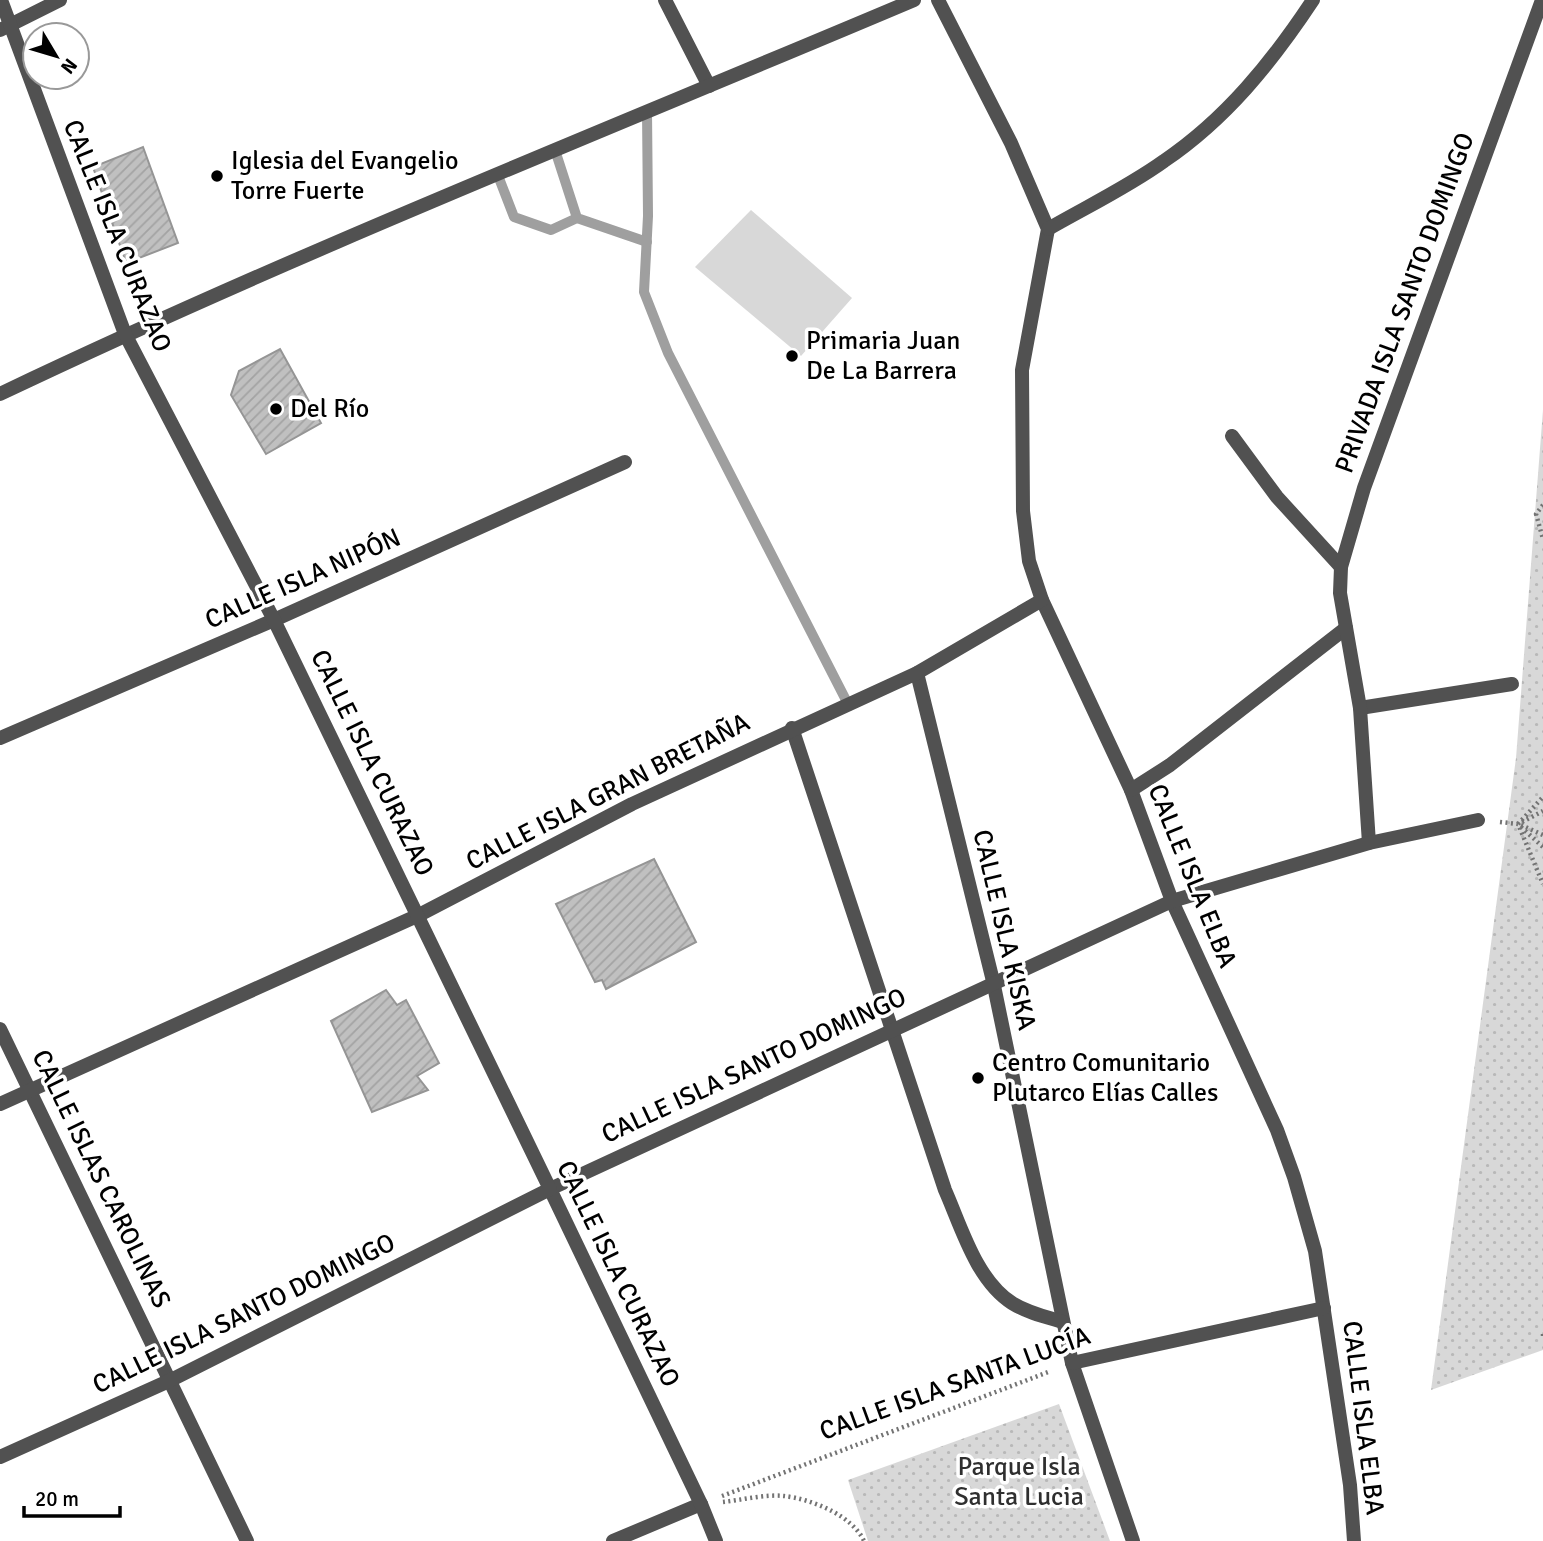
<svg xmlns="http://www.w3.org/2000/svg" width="1543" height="1541" viewBox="0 0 1543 1541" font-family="Signika,sans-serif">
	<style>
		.park { fill: url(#park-dots) }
		.pitch { fill: #d8d8d8 }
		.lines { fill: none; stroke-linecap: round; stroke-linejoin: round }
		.stream { stroke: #9f9f9f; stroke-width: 10 }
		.building { fill: url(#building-hatch); stroke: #959595; stroke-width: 2 }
		.path { stroke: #737373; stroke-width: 4.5; stroke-dasharray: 2 3.5; stroke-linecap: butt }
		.minor { stroke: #515151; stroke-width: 14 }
		.tertiary { stroke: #515151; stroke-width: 14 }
		.poi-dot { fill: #000; stroke: #fff; stroke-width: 2.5 }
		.labels { text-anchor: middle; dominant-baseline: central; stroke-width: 7; stroke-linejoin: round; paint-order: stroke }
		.poi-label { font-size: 26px; fill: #000; stroke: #fff; text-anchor: start }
		.street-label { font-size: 26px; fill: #000; stroke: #fff }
		.park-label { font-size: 26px; fill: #2f2f2f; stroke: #fff }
	</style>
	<defs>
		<pattern id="park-dots" width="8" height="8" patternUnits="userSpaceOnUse" patternTransform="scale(1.75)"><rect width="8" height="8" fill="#d8d8d8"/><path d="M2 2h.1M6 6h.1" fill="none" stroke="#b8b8b8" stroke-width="1.8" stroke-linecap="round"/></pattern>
		<pattern id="building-hatch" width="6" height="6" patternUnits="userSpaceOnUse" patternTransform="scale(1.75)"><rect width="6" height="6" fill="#c0c0c0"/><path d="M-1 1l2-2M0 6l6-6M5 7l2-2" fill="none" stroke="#a3a3a3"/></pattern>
	</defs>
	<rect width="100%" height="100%" fill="#fff"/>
	<!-- park -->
	<g class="park">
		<path d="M1543 410V1350L1431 1390 1516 758Z"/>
		<path d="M1059 1404 1110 1541H868L848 1480Z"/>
	</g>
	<!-- pitch -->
	<path class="pitch" d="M751 210 852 298 801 356 695 267Z"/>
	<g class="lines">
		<!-- stream -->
		<g class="stream">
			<path d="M647 111 648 216 644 292 668 353 849 706"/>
			<path d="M555 150 577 218 647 242"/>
			<path d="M497 173 514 217 551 230 577 218"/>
		</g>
	</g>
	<!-- building -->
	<g class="building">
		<path d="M143 147 178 243 126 263 93 167Z"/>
		<path d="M280 349 321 423 266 454 231 395 239 371Z"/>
		<path d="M654 859 696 942 606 989 602 980 595 982 556 904Z"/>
		<path d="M386 990 397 1005 406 1000 439 1063 417 1076 428 1090 372 1112 331 1021Z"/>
	</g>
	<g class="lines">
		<!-- path -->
		<g class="path">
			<path d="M1543 505 1536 514 1543 539"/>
			<path d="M1500 822 1518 824 1543 884"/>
			<path d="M1522 822 1543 811"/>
			<path d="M1518 824 1543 797"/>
			<path d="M1521 825 1543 835"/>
			<path d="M1521 827 1543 847"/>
			<path d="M1543 1334V1338"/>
			<path d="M722 1496 1051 1371"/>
			<path d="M723 1502C742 1500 765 1494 784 1496 811 1499 852 1515 864 1541"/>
		</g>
		<!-- minor -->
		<g class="minor">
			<path d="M665 0 709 86"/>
			<path d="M938 0 1011 143 1048 229 1022 370 1023 511 1029 561 1042 600 1131 790 1172 901 1277 1130 1294 1177 1315 1251 1350 1485 1354 1541"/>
			<path d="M0 30 60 0"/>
			<path d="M1048 229C1086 207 1128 187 1164 161 1226 119 1272 62 1313 0"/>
			<path d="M1232 436 1277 497 1341 567"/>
			<path d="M917 673 993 981 1072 1363 1133 1541"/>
			<path d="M1360 708 1512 684"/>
			<path d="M792 728 945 1190C961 1226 976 1280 1012 1303 1028 1313 1046 1317 1063 1322"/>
			<path d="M0 738 274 620 625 462"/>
			<path d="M1131 790 1170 765 1346 628"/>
			<path d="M1369 843 1360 708 1340 593 1341 567 1364 488 1542 0"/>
			<path d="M0 1029 247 1541"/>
			<path d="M0 1104 419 915 632 804 917 673 1042 600"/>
			<path d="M1072 1363 1324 1308"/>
			<path d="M613 1541 701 1504"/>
			<path d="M716 1541 701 1504 550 1189 1172 901 1369 843 1478 820"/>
		</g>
		<!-- tertiary -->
		<g class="tertiary">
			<path d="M0 394C300 251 609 129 914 0"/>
			<path d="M0 1457 171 1380 550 1189 274 620 125 334 1 0"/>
		</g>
	</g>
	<!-- markers -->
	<g class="poi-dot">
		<circle cx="217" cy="176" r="7"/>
		<circle cx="792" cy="356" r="7"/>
		<circle cx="276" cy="409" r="7"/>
		<circle cx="978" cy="1078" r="7"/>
	</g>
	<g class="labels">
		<!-- poi labels -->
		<g class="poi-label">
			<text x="231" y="161">Iglesia del Evangelio<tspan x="231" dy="30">Torre Fuerte</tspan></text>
			<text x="806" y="341">Primaria Juan<tspan x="806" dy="30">De La Barrera</tspan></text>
			<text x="290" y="409">Del Río</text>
			<text x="992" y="1063">Centro Comunitario<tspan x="992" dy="30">Plutarco Elías Calles</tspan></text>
		</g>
		<!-- street labels -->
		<g class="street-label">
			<text transform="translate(117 236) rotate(68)">CALLE ISLA CURAZAO</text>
			<text transform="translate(1405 303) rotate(-70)">PRIVADA ISLA SANTO DOMINGO</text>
			<text transform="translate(303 579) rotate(-24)">CALLE ISLA NIPÓN</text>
			<text transform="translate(372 763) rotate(64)">CALLE ISLA CURAZAO</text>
			<text transform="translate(608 792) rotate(-27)">CALLE ISLA GRAN BRETAÑA</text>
			<text transform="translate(1192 876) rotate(68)">CALLE ISLA ELBA</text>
			<text transform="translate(1004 930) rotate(77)">CALLE ISLA KISKA</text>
			<text transform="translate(754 1066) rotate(-25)">CALLE ISLA SANTO DOMINGO</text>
			<text transform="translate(101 1179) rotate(64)">CALLE ISLAS CAROLINAS</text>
			<text transform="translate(618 1274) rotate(64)">CALLE ISLA CURAZAO</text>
			<text transform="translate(244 1314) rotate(-26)">CALLE ISLA SANTO DOMINGO</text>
			<text transform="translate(955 1384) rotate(-20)">CALLE ISLA SANTA LUCÍA</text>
			<text transform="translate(1363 1418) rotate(83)">CALLE ISLA ELBA</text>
		</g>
		<!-- park labels -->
		<g class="park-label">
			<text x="1019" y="1467">Parque Isla<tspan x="1019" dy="30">Santa Lucia</tspan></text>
		</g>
	</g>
	<!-- north arrow -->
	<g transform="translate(56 56) rotate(128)"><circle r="33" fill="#ffffff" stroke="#999999" stroke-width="2"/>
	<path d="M0-5L12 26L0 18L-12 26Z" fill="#000000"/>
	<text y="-10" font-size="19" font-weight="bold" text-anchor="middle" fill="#000000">N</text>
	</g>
	<!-- scale -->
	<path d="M24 1506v10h96v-10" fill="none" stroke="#000000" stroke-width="3.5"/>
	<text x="35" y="1506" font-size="21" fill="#000000" stroke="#ffffff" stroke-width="5" paint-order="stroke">20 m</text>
</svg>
